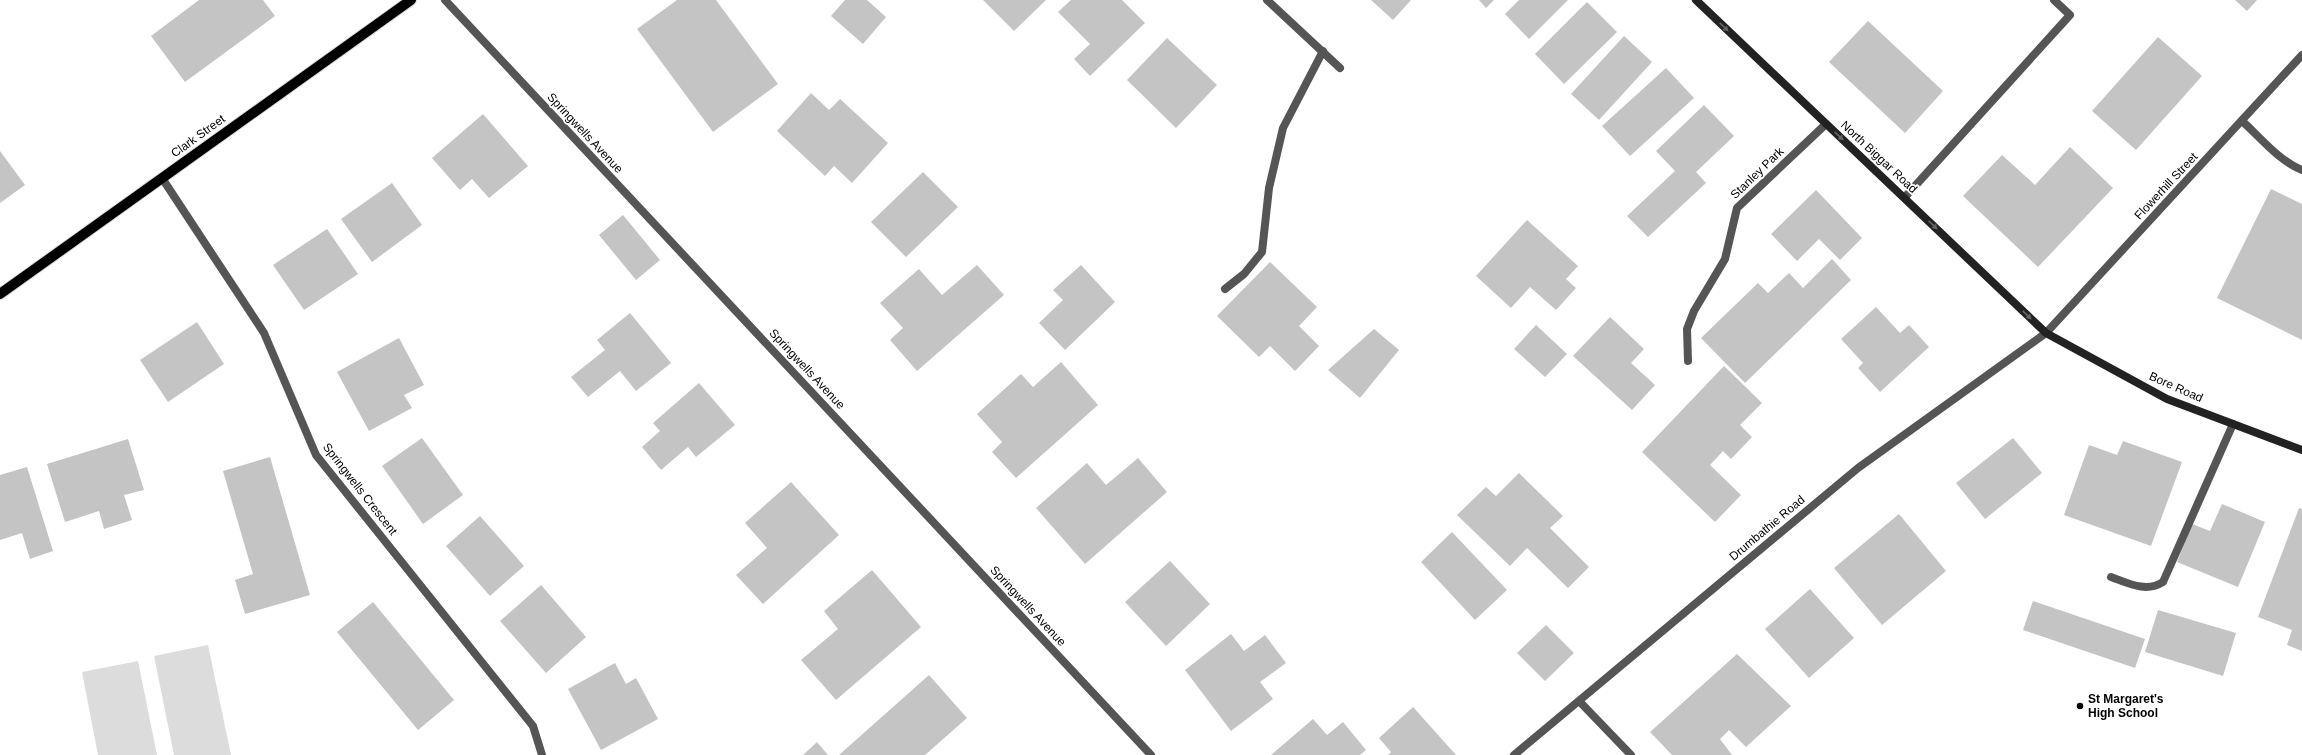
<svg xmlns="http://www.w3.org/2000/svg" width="2302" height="755" viewBox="0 0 2302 755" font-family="Arial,sans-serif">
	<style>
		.green { fill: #dcdcdc }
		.building { fill: #c4c4c4 }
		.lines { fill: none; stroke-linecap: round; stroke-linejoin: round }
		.primary-casing { stroke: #dbdbdb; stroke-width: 12 }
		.service { stroke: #555; stroke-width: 8 }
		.minor { stroke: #555; stroke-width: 8 }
		.secondary { stroke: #222; stroke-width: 8 }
		.primary { stroke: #000; stroke-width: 10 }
		.oneway { fill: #646464 }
		.poi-dot { fill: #000; stroke: #fff; stroke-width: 1.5 }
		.labels { text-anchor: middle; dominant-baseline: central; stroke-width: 3.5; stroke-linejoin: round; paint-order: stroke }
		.street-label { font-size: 12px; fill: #000; stroke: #fff }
		.poi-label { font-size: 12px; font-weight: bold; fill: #000; stroke: #fff; text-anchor: start }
	</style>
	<rect width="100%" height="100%" fill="#fff"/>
	<!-- green -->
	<g class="green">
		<path d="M208 645 231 755H174L154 656Z"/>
		<path d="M138 661 157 755H98L82 672Z"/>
	</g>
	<!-- building -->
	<g class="building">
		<path d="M199 0H263L275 16 185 82 151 36Z"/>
		<path d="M677 0H716L778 84 713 132 637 29Z"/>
		<path d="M845 0H867L886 17 863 44 831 16Z"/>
		<path d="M983 0H1046L1014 31Z"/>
		<path d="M1071 0H1122L1145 23 1090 76 1074 59 1090 44 1058 12Z"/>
		<path d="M1371 0H1411L1393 20Z"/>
		<path d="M1479 0H1494L1486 8Z"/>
		<path d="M1519 0H1568L1529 39 1505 14Z"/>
		<path d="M2235 0H2257L2247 11Z"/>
		<path d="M1587 2 1617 32 1564 84 1535 54Z"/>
		<path d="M1868 21 1943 91 1905 133 1829 62Z"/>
		<path d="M1624 36 1652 62 1599 120 1571 94Z"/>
		<path d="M2158 37 2202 76 2136 150 2092 111Z"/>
		<path d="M1167 38 1217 85 1176 128 1127 80Z"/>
		<path d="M1666 68 1694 98 1630 156 1602 126Z"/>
		<path d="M811 93 829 110 840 99 888 143 852 183 834 166 825 176 777 131Z"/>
		<path d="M1704 105 1734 136 1696 172 1706 183 1648 237 1627 216 1675 171 1656 151Z"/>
		<path d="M483 114 528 166 489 198 472 179 460 190 432 158Z"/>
		<path d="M2070 147 2113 188 2038 267 1963 196 2002 155 2035 185Z"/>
		<path d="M0 151 25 185 0 203Z"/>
		<path d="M923 172 958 207 906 257 871 222Z"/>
		<path d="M392 183 422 225 372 262 341 219Z"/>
		<path d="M2271 189 2302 204V340L2217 298Z"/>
		<path d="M1816 190 1862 238 1840 260 1819 239 1797 261 1771 234Z"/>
		<path d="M623 215 660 260 636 280 599 235Z"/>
		<path d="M1527 220 1578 266 1566 279 1576 288 1556 310 1530 287 1511 308 1476 276Z"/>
		<path d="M327 229 358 274 304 310 273 265Z"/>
		<path d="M1832 259 1851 280 1745 383 1701 338 1758 283 1768 293 1789 273 1803 288Z"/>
		<path d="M1270 262 1317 307 1299 326 1319 346 1295 371 1270 346 1259 357 1217 316Z"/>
		<path d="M977 265 1004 295 917 371 890 340 903 328 880 303 919 269 942 295Z"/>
		<path d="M1081 265 1115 302 1065 350 1039 323 1063 300 1053 290Z"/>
		<path d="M1876 307 1900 333 1909 325 1929 347 1880 392 1858 368 1863 363 1841 339Z"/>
		<path d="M630 313 671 363 636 391 620 371 588 397 571 377 605 350 597 340Z"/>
		<path d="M1610 317 1644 349 1631 363 1655 385 1632 410 1573 356Z"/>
		<path d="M197 322 224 364 168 402 140 360Z"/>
		<path d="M1536 325 1567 354 1545 377 1514 349Z"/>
		<path d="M1374 329 1399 350 1360 398 1328 370Z"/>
		<path d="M399 338 424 385 404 395 412 408 369 431 337 372Z"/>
		<path d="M1061 362 1098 405 1016 478 992 452 1002 442 977 414 1021 374 1033 387Z"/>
		<path d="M1724 366 1762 403 1740 425 1752 437 1731 459 1723 451 1710 465 1741 495 1715 522 1642 452Z"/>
		<path d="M699 383 735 425 696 457 688 447 661 470 642 447 660 431 653 423Z"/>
		<path d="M422 438 463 495 423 524 382 466Z"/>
		<path d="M2013 438 2042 473 1985 519 1956 483Z"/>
		<path d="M128 439 144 490 124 495 132 520 104 529 99 511 65 522 47 464Z"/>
		<path d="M2123 441 2182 462 2151 546 2064 515 2089 445 2117 455Z"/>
		<path d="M270 457 310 595 245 614 235 580 253 574 223 471Z"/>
		<path d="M1138 458 1167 492 1085 564 1036 508 1087 463 1106 485Z"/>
		<path d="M27 467 53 551 30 559 22 533 0 540V475Z"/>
		<path d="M1519 473 1563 516 1550 528 1589 567 1568 588 1527 548 1510 566 1457 515 1486 487 1496 496Z"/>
		<path d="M791 482 839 535 763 604 736 575 767 548 745 523Z"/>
		<path d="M2222 504 2265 522 2238 587 2177 562 2192 524 2210 531Z"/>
		<path d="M2299 508 2302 509V651L2287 645 2292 630 2258 617Z"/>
		<path d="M1899 514 1946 571 1882 625 1834 568Z"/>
		<path d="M480 516 524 566 490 596 446 546Z"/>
		<path d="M1452 532 1507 590 1475 620 1421 562Z"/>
		<path d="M1170 561 1210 604 1166 646 1125 602Z"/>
		<path d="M872 570 921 627 836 700 801 660 838 629 824 611Z"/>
		<path d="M541 585 586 637 546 673 500 621Z"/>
		<path d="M1810 589 1854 638 1809 678 1765 629Z"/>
		<path d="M2033 601 2145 639 2135 668 2023 630Z"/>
		<path d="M373 602 454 700 418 730 337 632Z"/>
		<path d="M2158 610 2236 633 2223 676 2145 652Z"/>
		<path d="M1546 625 1574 653 1545 681 1517 653Z"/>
		<path d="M1231 634 1244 651 1265 635 1286 663 1260 682 1273 699 1231 731 1185 670Z"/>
		<path d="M1737 654 1791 706 1746 747 1729 730 1720 739 1732 755H1672L1650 732Z"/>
		<path d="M615 663 626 684 636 678 658 719 601 750 568 689Z"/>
		<path d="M929 675 967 718 925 755H839Z"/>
		<path d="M1413 707 1456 755H1388L1391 752 1379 738Z"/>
		<path d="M1313 719 1327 735 1343 722 1366 750 1360 755H1271Z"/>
		<path d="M817 742 828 755H803Z"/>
	</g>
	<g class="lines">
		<!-- primary casing -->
		<g class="primary-casing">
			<path id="primary" d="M0 294 411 0"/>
		</g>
		<!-- service -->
		<g class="service">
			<path d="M2242 121C2260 137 2279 161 2302 170"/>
			<path d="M1905 197 2070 15 2054 0"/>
			<path d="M1225 289 1244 274 1262 252 1269 188 1283 128 1323 51"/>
			<path d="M2111 577C2128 583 2146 593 2163 582L2233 424"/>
			<path d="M1580 702 1631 755"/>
		</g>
		<!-- minor -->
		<g class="minor">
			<path d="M445 0 1151 755"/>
			<path d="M1267 0 1340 68"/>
			<path d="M162 178 264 333 316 455 533 726 542 755"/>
			<path d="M1688 361 1687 329 1694 311 1725 259 1737 208 1826 124"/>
			<path d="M1514 755 1858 468 2046 333 2302 55"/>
		</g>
		<!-- secondary -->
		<path class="secondary" d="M1696 0 2046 333 2167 399 2302 450"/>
		<!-- primary -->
		<use href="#primary" class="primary"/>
	</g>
	<!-- one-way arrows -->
	<defs><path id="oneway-solid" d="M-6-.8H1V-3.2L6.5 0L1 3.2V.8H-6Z"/></defs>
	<g class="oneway">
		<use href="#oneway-solid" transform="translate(1724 27) rotate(44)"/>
		<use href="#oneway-solid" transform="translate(1839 136) rotate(43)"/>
		<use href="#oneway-solid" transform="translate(1933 225) rotate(44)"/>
		<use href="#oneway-solid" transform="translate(2027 315) rotate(44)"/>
	</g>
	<!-- markers -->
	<circle class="poi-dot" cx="2080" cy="706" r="4"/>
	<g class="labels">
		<!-- street labels -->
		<g class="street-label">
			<text transform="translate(585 133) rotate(47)">Springwells Avenue</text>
			<text transform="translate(198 136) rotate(-36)">Clark Street</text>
			<text transform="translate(1879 157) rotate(43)">North Biggar Road</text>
			<text transform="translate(1757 173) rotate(-44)">Stanley Park</text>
			<text transform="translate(2166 186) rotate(-47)">Flowerhill Street</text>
			<text transform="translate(807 369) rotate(47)">Springwells Avenue</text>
			<text transform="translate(2176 387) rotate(24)">Bore Road</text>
			<text transform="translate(360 489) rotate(52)">Springwells Crescent</text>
			<text transform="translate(1767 528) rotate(-40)">Drumbathie Road</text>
			<text transform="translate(1028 606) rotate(47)">Springwells Avenue</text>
		</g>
		<!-- poi labels -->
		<g class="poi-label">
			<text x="2088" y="699">St Margaret's<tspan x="2088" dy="14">High School</tspan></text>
		</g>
	</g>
</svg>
